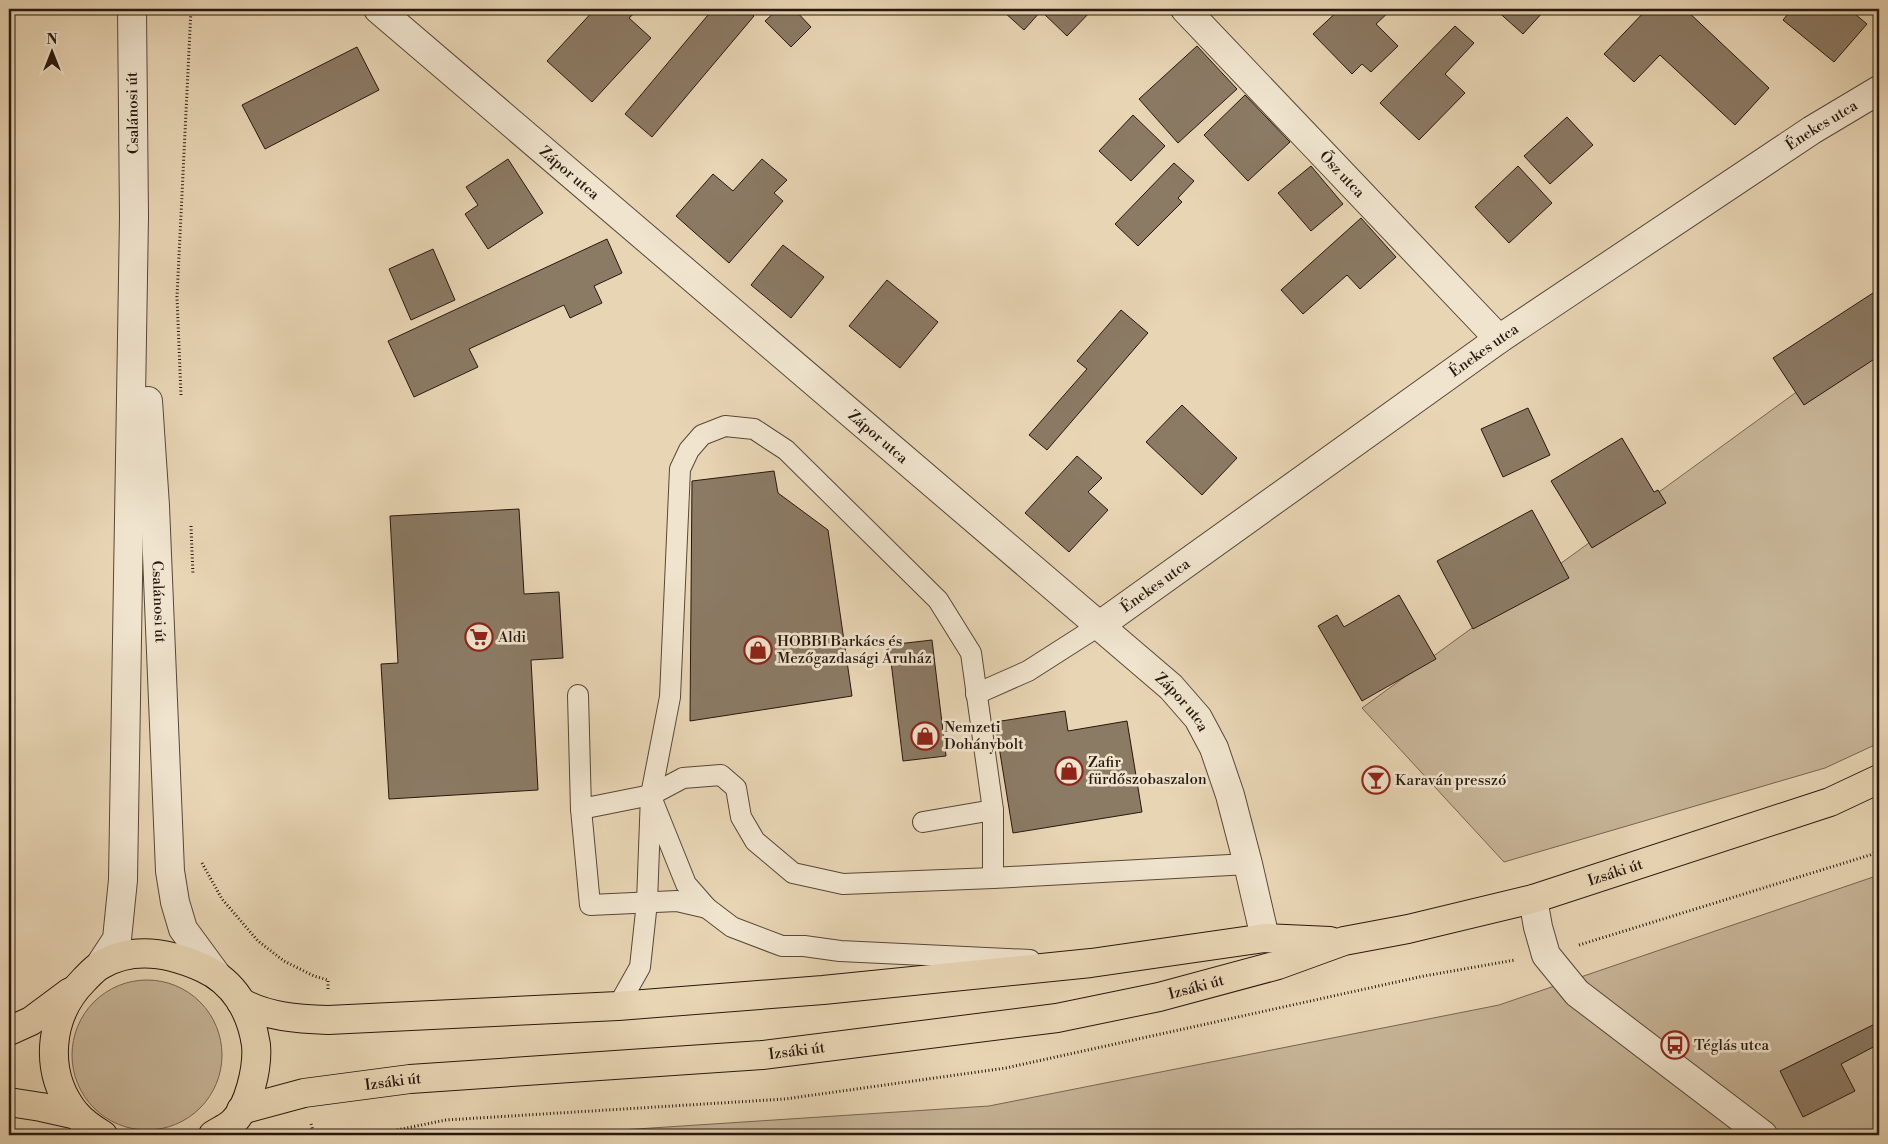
<svg xmlns="http://www.w3.org/2000/svg" width="1888" height="1144" viewBox="0 0 1888 1144" font-family="'Libre Bodoni',serif">
	<style>
		.green { fill: #c7b598; stroke: #776653 }
		.building { fill: #8b7a64; stroke: #27180e }
		.lines { fill: none; stroke-linecap: round; stroke-linejoin: round }
		.service-casing { stroke: #574738; stroke-width: 22 }
		.minor-casing { stroke: #574738; stroke-width: 30 }
		.tertiary-casing { stroke: #574738; stroke-width: 30 }
		.primary-casing { stroke: #27180e; stroke-width: 30 }
		.path { stroke: #27180e; stroke-width: 3; stroke-dasharray: 1 2.5; stroke-linecap: butt }
		.service { stroke: #f0e4ce; stroke-width: 20 }
		.minor { stroke: #f0e4ce; stroke-width: 28 }
		.tertiary { stroke: #f0e4ce; stroke-width: 28 }
		.primary { stroke: #e8d5b4; stroke-width: 28 }
		.labels { text-anchor: middle; dominant-baseline: central; stroke-width: 5; stroke-linejoin: round; paint-order: stroke }
		.street-label { font-size: 15px; fill: #27180e; stroke: #f0e4ce }
		.poi-label { font-size: 15px; fill: #27180e; stroke: #f0e4ce; text-anchor: start }
	</style>
	<rect width="100%" height="100%" fill="#e8d5b4"/>
	<filter id="stains"><feTurbulence type="fractalNoise" baseFrequency=".004" numOctaves="4"/><feColorMatrix values="0 0 0 0 .2 0 0 0 0 .09 0 0 0 0 .02 0 0 0 .5 -.17"/></filter>
	<radialGradient id="worn" r=".72"><stop offset=".6" stop-color="#630" stop-opacity="0"/><stop offset="1" stop-color="#630" stop-opacity=".3"/></radialGradient>
	<!-- green -->
	<g class="green">
		<path d="M1879 332V743L1825 768 1504 862 1362 708Z"/>
		<path d="M1879 875V1135H544L989 1106 1499 1005Z"/>
		<circle cx="147" cy="1055" r="75"/>
	</g>
	<!-- building -->
	<g class="building">
		<path d="M496 9H508L502 14Z"/>
		<path d="M595 9H639L629 18 651 38 592 102 547 61Z"/>
		<path d="M713 9H746L754 16 652 137 625 114Z"/>
		<path d="M778 9H794L811 27 791 47 765 21Z"/>
		<path d="M1007 9H1093L1067 36 1041 11 1024 30 1004 12Z"/>
		<path d="M1340 9H1392L1376 24 1398 46 1371 72 1362 64 1352 74 1313 34Z"/>
		<path d="M1495 9H1539L1543 12 1523 34Z"/>
		<path d="M1647 9H1685L1769 88 1735 125 1660 55 1634 82 1604 54Z"/>
		<path d="M1792 9H1849L1867 24 1834 62 1783 20Z"/>
		<path d="M1455 26 1474 43 1445 74 1465 93 1419 140 1380 103Z"/>
		<path d="M1197 46 1237 89 1178 143 1139 99Z"/>
		<path d="M357 47 379 90 265 149 242 105Z"/>
		<path d="M1245 95 1290 142 1248 181 1204 135Z"/>
		<path d="M1133 115 1165 146 1131 181 1099 151Z"/>
		<path d="M1567 117 1593 145 1550 184 1524 156Z"/>
		<path d="M508 159 543 213 488 249 465 214 478 205 466 187Z"/>
		<path d="M762 159 787 180 774 193 783 201 729 263 676 216 713 174 733 191Z"/>
		<path d="M1174 163 1194 181 1178 198 1182 202 1138 246 1115 224Z"/>
		<path d="M1311 166 1343 204 1311 231 1278 193Z"/>
		<path d="M1518 166 1552 203 1509 243 1475 207Z"/>
		<path d="M1361 218 1396 257 1360 289 1347 275 1303 314 1281 290Z"/>
		<path d="M607 239 622 273 594 286 602 303 570 318 564 305 469 349 478 367 414 397 388 341Z"/>
		<path d="M783 245 824 277 791 318 751 285Z"/>
		<path d="M433 249 455 300 411 320 389 269Z"/>
		<path d="M887 280 938 322 900 368 849 326Z"/>
		<path d="M1873 293 1879 303V356L1804 405 1773 358Z"/>
		<path d="M1121 310 1148 333 1047 450 1029 435 1087 369 1077 361Z"/>
		<path d="M1182 405 1237 458 1202 495 1146 442Z"/>
		<path d="M1528 408 1550 455 1503 477 1481 429Z"/>
		<path d="M1622 438 1654 492 1658 490 1666 503 1592 548 1551 481Z"/>
		<path d="M1077 456 1102 478 1088 492 1108 510 1069 552 1025 513Z"/>
		<path d="M774 471 778 493 828 530 852 696 690 721 692 481Z"/>
		<path d="M519 509 524 594 559 592 563 658 531 660 538 790 389 799 381 664 398 663 390 516Z"/>
		<path d="M1532 510 1569 578 1473 629 1437 561Z"/>
		<path d="M1399 595 1436 659 1362 701 1318 626 1337 615 1344 627Z"/>
		<path d="M932 640 946 756 903 761 889 645Z"/>
		<path d="M1065 711 1068 731 1127 721 1142 812 1013 833 995 722Z"/>
		<path d="M1879 1022V1044L1841 1064 1855 1091 1803 1117 1780 1071Z"/>
	</g>
	<g class="lines">
		<!-- service casing -->
		<g class="service-casing">
			<g id="service">
				<path d="M976 694 1028 671 1100 625"/>
				<path d="M578 695 581 809 590 905 677 901 707 908"/>
				<path d="M653 802 686 884 707 908 732 927 782 946H804L840 951 1030 960"/>
				<path d="M581 809 651 795 683 778 721 775 736 788 741 817 755 841 793 873 843 884 993 878 1248 864"/>
				<path d="M923 822 993 810"/>
				<path d="M618 1006 640 967 647 902 651 795 670 697 680 469 689 450 702 435 725 426 754 429 786 450 938 600 971 653 993 810V878"/>
			</g>
		</g>
		<!-- minor casing -->
		<g class="minor-casing">
			<g id="minor">
				<path id="s1" d="M378 9 1171 687 1198 718 1214 748 1230 795 1248 864 1265 938"/>
				<path id="s2" d="M1185 9 1499 339"/>
				<path id="s3" d="M1100 625 1499 339 1812 130 1879 90"/>
				<path d="M1533 899 1538 927 1546 955 1577 993 1763 1135"/>
			</g>
		</g>
		<!-- tertiary casing -->
		<g class="tertiary-casing">
			<g id="tertiary">
				<path id="s4" d="M148 401 155 506 170 871 175 902 183 929 216 974"/>
				<path d="M100 965 117 939 123 880 134 217 132 9"/>
			</g>
		</g>
		<!-- primary casing -->
		<g class="primary-casing">
			<g id="primary">
				<path d="M241 1002C266 1017 299 1019 328 1020L618 1006 823 990 1091 963 1265 938 1330 941"/>
				<path d="M9 1031 31 1021 70 992"/>
				<path d="M9 1102 41 1107 77 1115"/>
				<path id="s5" d="M241 1110 304 1093 410 1079 762 1055 1057 1018 1159 997 1278 965 1344 941 1408 929 1533 899 1830 802 1879 779"/>
				<path d="M103 1135C93 1129 84 1123 76 1114 43 1074 48 1016 84 980 89 975 95 968 101 965 133 946 170 953 203 968 234 982 251 1011 256 1045 258 1067 249 1108 232 1123 226 1128 219 1131 213 1135"/>
			</g>
		</g>
		<!-- path -->
		<g class="path">
			<path d="M181 395 177 297 191 9"/>
			<path d="M191 526 193 575"/>
			<path d="M202 863 222 899 258 941 284 961 314 976 328 980V989"/>
			<path d="M1579 945 1870 855 1879 851"/>
			<path d="M311 1124 314 1135"/>
			<path d="M384 1135 397 1130 446 1120 785 1099 1006 1068 1424 976 1515 960"/>
		</g>
		<!-- service -->
		<use href="#service" class="service"/>
		<!-- minor -->
		<use href="#minor" class="minor"/>
		<!-- tertiary -->
		<use href="#tertiary" class="tertiary"/>
		<!-- primary -->
		<use href="#primary" class="primary"/>
	</g>
	<!-- icons -->
	<defs>
		<g id="supermarket-ring" transform="scale(1.4375)"><circle r="9.5" fill="#f0e4ce" stroke="#8f2418" stroke-width="1.5"/><path d="M-6-5.5h2.5l.6 2H6L4.5 2H-2.5L-4.4-4H-6ZM-1.5 3.2a1.3 1.3 0 1 0 .1 0ZM3 3.2a1.3 1.3 0 1 0 .1 0Z" fill="#8f2418"/></g>
		<g id="shop-ring" transform="scale(1.4375)"><circle r="9.5" fill="#f0e4ce" stroke="#8f2418" stroke-width="1.5"/><path d="M-5-2.5h2.3a2.7 3.5 0 0 1 5.4 0H5L5.5 6h-11ZM-1.5-2.5h3a1.5 2.3 0 0 0-3 0Z" fill="#8f2418"/></g>
		<g id="bar-ring" transform="scale(1.4375)"><circle r="9.5" fill="#f0e4ce" stroke="#8f2418" stroke-width="1.5"/><path d="M-6-5H6L.8 .8V4.5H3.5V6h-7V4.5H-.8V.8Z" fill="#8f2418"/></g>
		<g id="bus-ring" transform="scale(1.4375)"><circle r="9.5" fill="#f0e4ce" stroke="#8f2418" stroke-width="1.5"/><path d="M-5-6H5V4H4V6H2V4H-2V6H-4V4H-5ZM-3.5-4V0h7V-4ZM-3.5 1.2v1.5H-2V1.2ZM2 1.2v1.5H3.5V1.2Z" fill="#8f2418"/></g>
	</defs>
	<g fill-rule="evenodd">
		<use href="#supermarket-ring" x="479" y="637"/>
		<use href="#shop-ring" x="758" y="650"/>
		<use href="#shop-ring" x="925" y="736"/>
		<use href="#shop-ring" x="1069" y="771"/>
		<use href="#bar-ring" x="1376" y="780"/>
		<use href="#bus-ring" x="1675" y="1045"/>
	</g>
	<g class="labels">
		<!-- street labels -->
		<g class="street-label">
			<text transform="translate(133 113) rotate(-91)">Csalánosi út</text>
			<text stroke="none"><textPath href="#s3" startOffset="878">Énekes utca</textPath></text>
			<text stroke="none"><textPath href="#s1" startOffset="252">Zápor utca</textPath></text>
			<text stroke="none"><textPath href="#s2" startOffset="228">Ősz utca</textPath></text>
			<text stroke="none"><textPath href="#s3" startOffset="472">Énekes utca</textPath></text>
			<text stroke="none"><textPath href="#s1" startOffset="658">Zápor utca</textPath></text>
			<text stroke="none"><textPath href="#s3" startOffset="68">Énekes utca</textPath></text>
			<text stroke="none"><textPath href="#s4" startOffset="201">Csalánosi út</textPath></text>
			<text stroke="none"><textPath href="#s1" startOffset="1062">Zápor utca</textPath></text>
			<text stroke="none"><textPath href="#s5" startOffset="1400">Izsáki út</textPath></text>
			<text stroke="none"><textPath href="#s5" startOffset="965">Izsáki út</textPath></text>
			<text stroke="none"><textPath href="#s5" startOffset="560">Izsáki út</textPath></text>
			<text stroke="none"><textPath href="#s5" startOffset="155">Izsáki út</textPath></text>
		</g>
		<!-- poi labels -->
		<g class="poi-label">
			<text x="498" y="637">Aldi</text>
			<text x="777" y="641">HOBBI Barkács és<tspan x="777" dy="17">Mezőgazdasági Áruház</tspan></text>
			<text x="944" y="727">Nemzeti<tspan x="944" dy="17">Dohánybolt</tspan></text>
			<text x="1088" y="762">Zafir<tspan x="1088" dy="17">fürdőszobaszalon</tspan></text>
			<text x="1395" y="780">Karaván presszó</text>
			<text x="1694" y="1045">Téglás utca</text>
		</g>
	</g>
	<!-- margin -->
	<rect width="1888" height="1144" fill="none" stroke="#e8d5b4" stroke-width="30"/>
	<rect x="10" y="10" width="1868" height="1124" fill="none" stroke="#27180e" stroke-width="2.5"/>
	<rect x="15" y="15" width="1858" height="1114" fill="none" stroke="#27180e"/>
	<!-- north arrow -->
	<g transform="translate(52 52)" stroke="#f0e4ce" stroke-width="4" paint-order="stroke">
	<path d="M0-4L9 19L0 12L-9 19Z" fill="#27180e"/>
	<text y="-8" font-size="14" font-weight="bold" text-anchor="middle" fill="#27180e">N</text>
	</g>
	<rect width="100%" height="100%" filter="url(#stains)"/>
	<rect width="100%" height="100%" fill="url(#worn)"/>
</svg>
